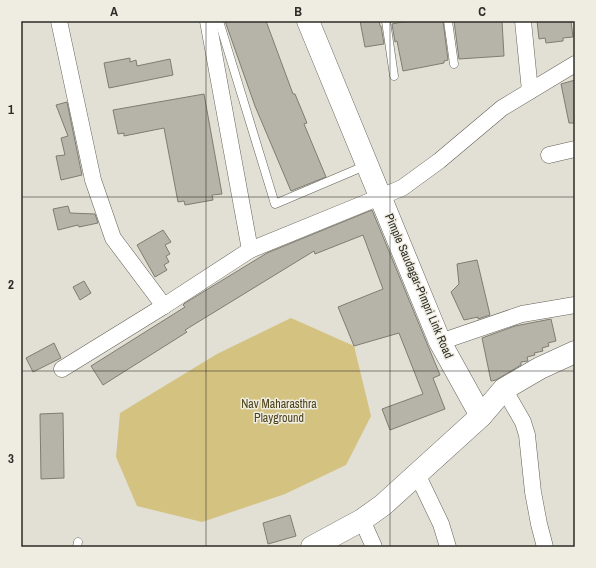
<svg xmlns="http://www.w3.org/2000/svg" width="596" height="568" viewBox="0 0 596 568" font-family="'Archivo Narrow',sans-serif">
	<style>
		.green { fill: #d4c281 }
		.building { fill: #b6b3a8; stroke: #7f7d72 }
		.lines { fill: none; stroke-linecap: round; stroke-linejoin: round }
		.lane-casing { stroke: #646258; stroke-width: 9 }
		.street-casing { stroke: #646258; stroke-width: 17 }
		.secondary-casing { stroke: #646258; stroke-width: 23 }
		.lane { stroke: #fff; stroke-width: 8 }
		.street { stroke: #fff; stroke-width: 16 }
		.secondary { stroke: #fff; stroke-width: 22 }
		.grid { fill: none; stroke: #2c2b26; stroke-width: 1; stroke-opacity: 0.55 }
		.labels { text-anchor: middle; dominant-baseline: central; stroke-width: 3; stroke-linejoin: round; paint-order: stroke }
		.street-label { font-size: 12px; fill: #2c2b26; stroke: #efede1 }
		.park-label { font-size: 12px; fill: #4b4118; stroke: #efede1 }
		.neatline { fill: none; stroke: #2c2b26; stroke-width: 1.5 }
		.grid-label { font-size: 13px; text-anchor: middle; font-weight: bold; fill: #2c2b26 }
	</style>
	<rect width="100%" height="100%" fill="#e2dfd4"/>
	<!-- green -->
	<path class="green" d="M291 318 354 346 371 416 346 465 285 494 202 522 137 506 116 457 120 413 217 354Z"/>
	<!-- building -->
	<g class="building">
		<path d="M225 21H266L293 94H295L307 123 304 124 326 177 291 191 255 106Z"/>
		<path d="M360 21H379L380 26H381L384 44 365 47Z"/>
		<path d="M407 21H443L448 60 444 61V63L403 71 397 41 395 42 392 24Z"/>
		<path d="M454 21H502L504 56 459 59Z"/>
		<path d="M537 21H571L573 37 563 38V41L546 43 545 38 539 39Z"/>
		<path d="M130 58V62L136 60 137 66 170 59 173 75 109 88 104 63Z"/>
		<path d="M575 80V123H569L561 84Z"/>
		<path d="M204 94 222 194 212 195 213 200 185 205 184 201 178 202 164 128 124 136V133L118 134 113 110Z"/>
		<path d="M67 102 82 175 61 180 56 156 65 155 61 138 68 136 56 105Z"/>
		<path d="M68 206 70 213 95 214 98 223 79 227 78 225 58 230 53 209Z"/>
		<path d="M372 210 440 375 433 378 445 409 390 430 382 409 423 394 399 333 354 346 338 307 383 289 363 235 315 254 314 251 185 330 187 332 103 385 91 366 185 307 183 305 185 303 267 253Z"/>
		<path d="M163 230 171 242 165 245 170 254 166 256 169 262 164 265 167 270 155 277 137 245Z"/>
		<path d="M477 260 490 315 478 319V317L464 320 451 292 459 284 457 264Z"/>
		<path d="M84 281 91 293 80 300 73 287Z"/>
		<path d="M551 319 556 341 548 343 549 346 542 348 543 351 534 353 535 355 527 357 528 361 521 362V365L496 380 491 381 482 338 515 326Z"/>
		<path d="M54 343 61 358 33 372 26 358Z"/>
		<path d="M63 413 64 478 41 479 40 414Z"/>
		<path d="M290 515 296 536 268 544 263 523Z"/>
	</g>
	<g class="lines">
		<!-- lane casing -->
		<g class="lane-casing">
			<g id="lane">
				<path d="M219 21 275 204 367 165"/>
				<path d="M386 21 394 76"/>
				<path d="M448 21 454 64"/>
				<path d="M77 547 78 542"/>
			</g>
		</g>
		<!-- street casing -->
		<g class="street-casing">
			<g id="street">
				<path d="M59 21 93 180 113 238 164 306"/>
				<path d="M208 21 250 250"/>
				<path d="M523 21 530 91"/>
				<path d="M549 155 575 149"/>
				<path d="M440 342 522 314 575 305"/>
				<path d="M62 369 164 306 250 250 402 188 439 161 502 108 575 64"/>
				<path d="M504 389 523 422 527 435 533 492 539 524 545 547"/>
				<path d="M417 474 441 524 448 547"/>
				<path d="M362 520 374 547"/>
			</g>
		</g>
		<!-- secondary casing -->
		<g class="secondary-casing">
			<g id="secondary">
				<path d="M308 21 440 342 481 416"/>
				<path d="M312 547 362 520 383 505 481 416 504 389 540 368 575 352"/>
			</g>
		</g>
		<!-- lane -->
		<use href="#lane" class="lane"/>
		<!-- street -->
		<use href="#street" class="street"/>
		<!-- secondary -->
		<use href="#secondary" class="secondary"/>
	</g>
	<!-- grid -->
	<path class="grid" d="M206 21V547M390 21V547M21 197H575M21 371H575"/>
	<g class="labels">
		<!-- street labels -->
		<g class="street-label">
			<text transform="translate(419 286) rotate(67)">Pimple Saudagar-Pimpri Link Road</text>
		</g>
		<!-- park labels -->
		<g class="park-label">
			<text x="279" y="404">Nav Maharasthra<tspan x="279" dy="14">Playground</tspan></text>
		</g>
	</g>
	<!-- border -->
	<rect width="596" height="568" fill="none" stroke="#efede1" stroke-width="44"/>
	<rect x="22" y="22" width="552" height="524" class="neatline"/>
	<g class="grid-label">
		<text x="114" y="16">A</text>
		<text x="298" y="16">B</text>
		<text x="482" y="16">C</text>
		<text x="11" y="114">1</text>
		<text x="11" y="289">2</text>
		<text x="11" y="463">3</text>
	</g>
</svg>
